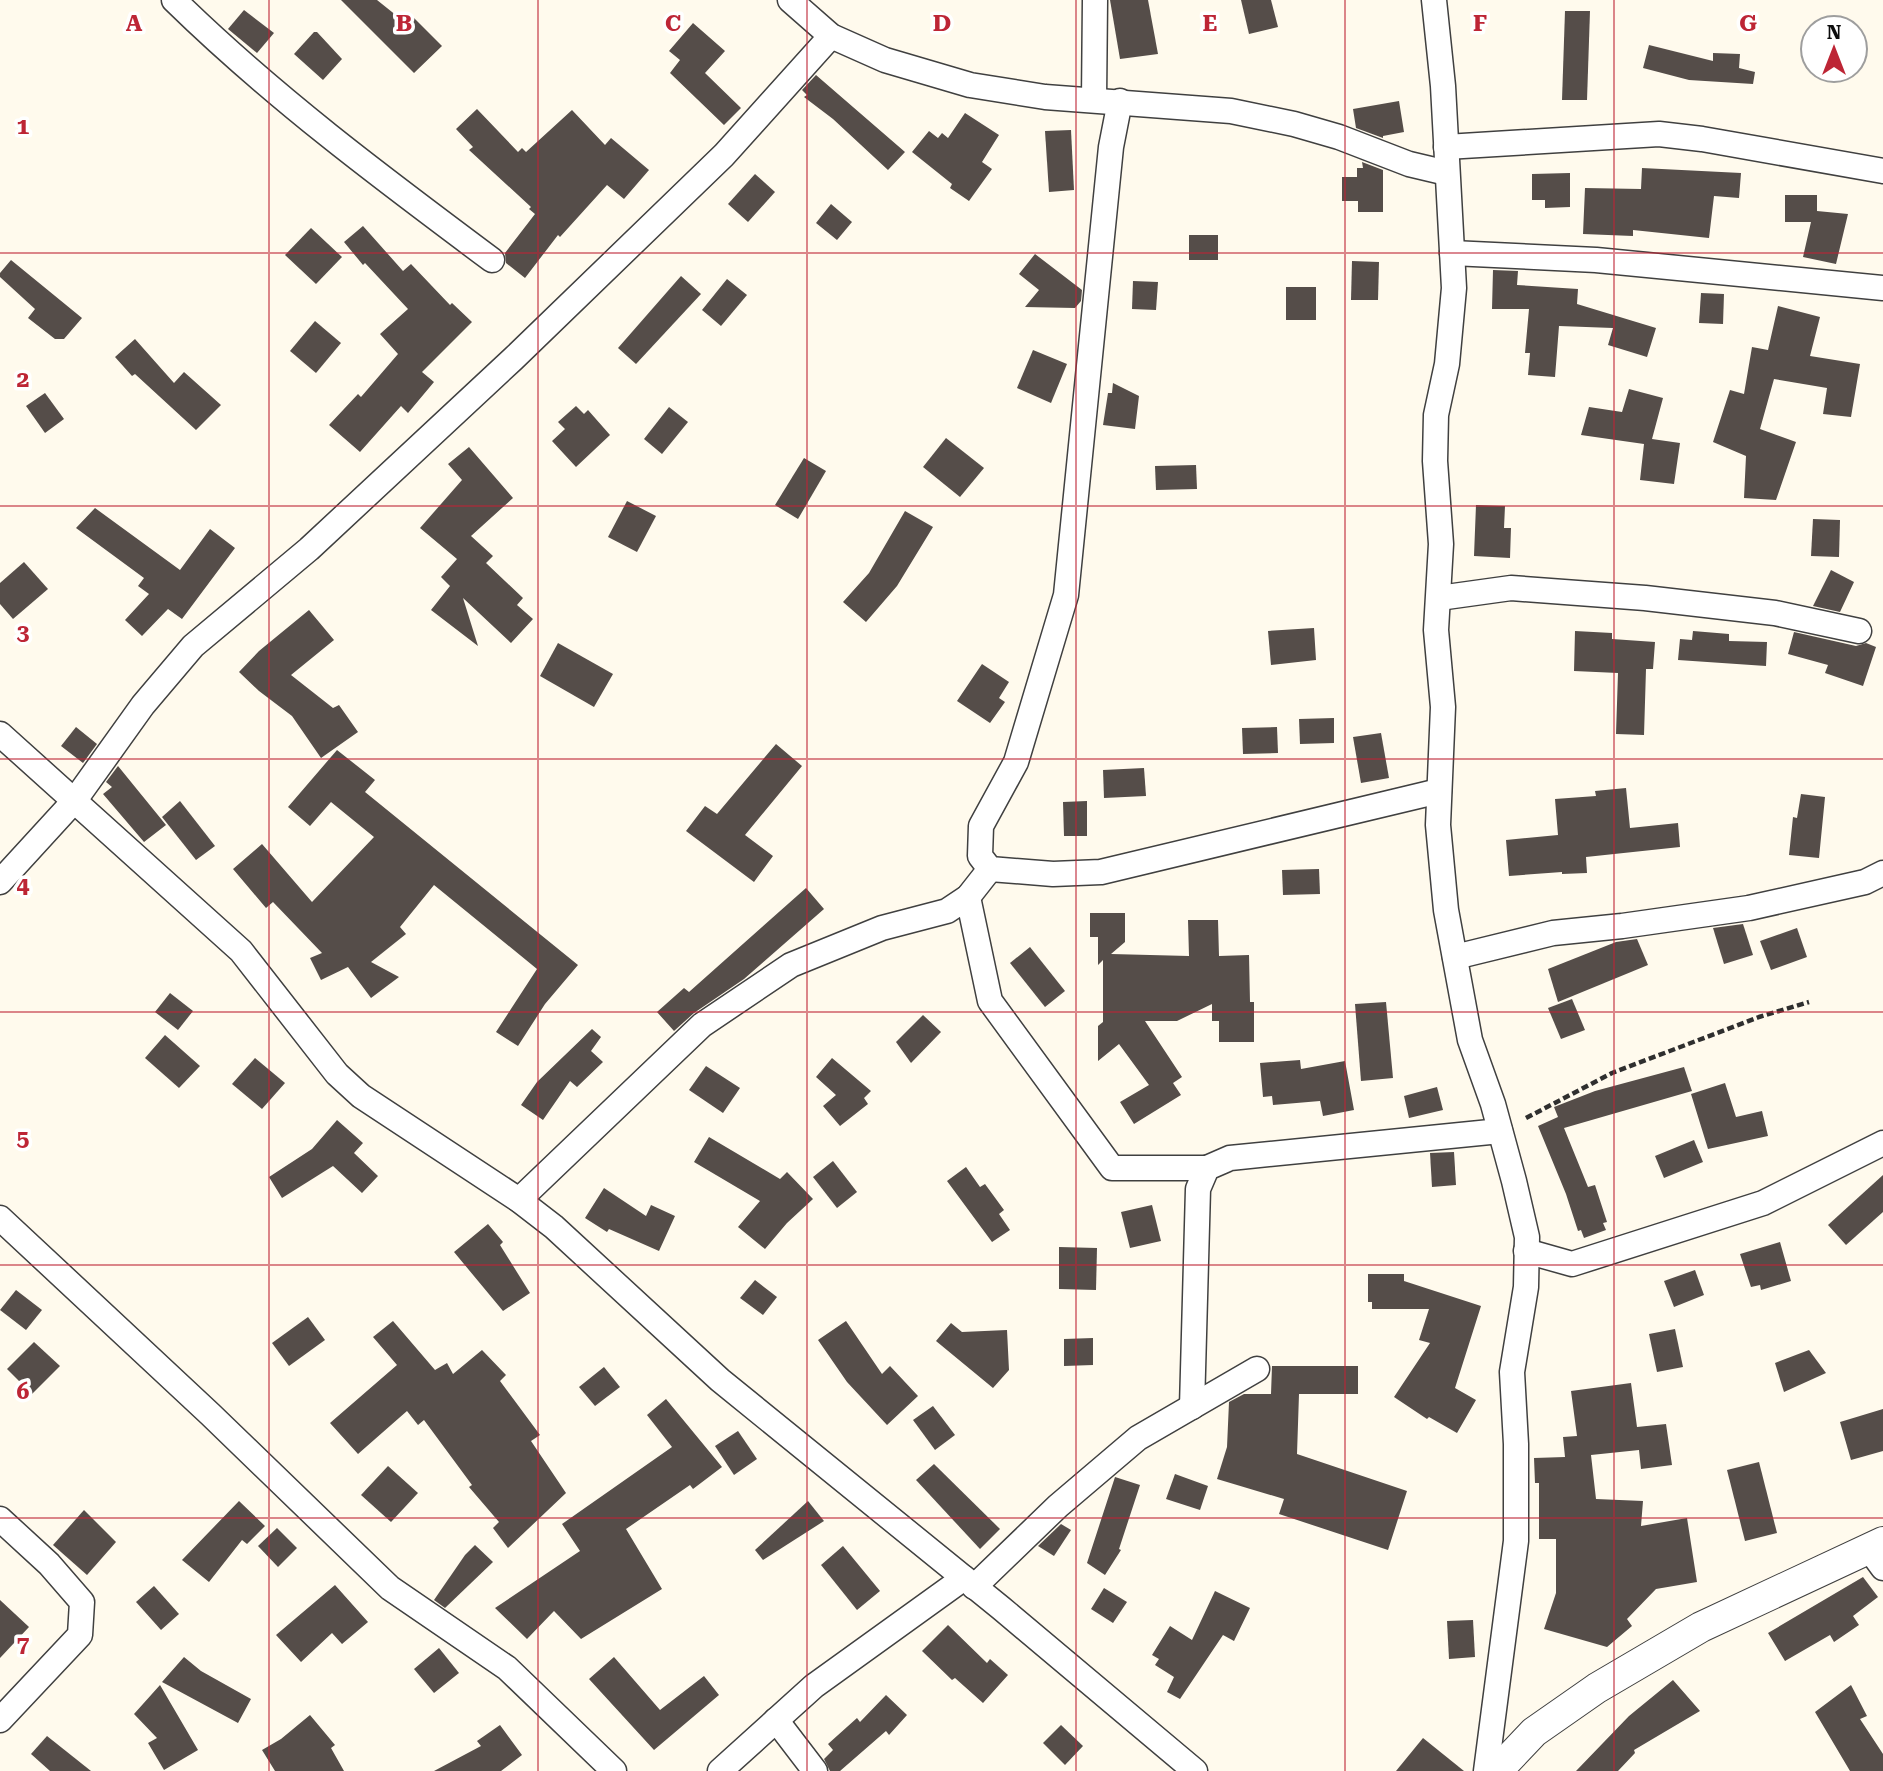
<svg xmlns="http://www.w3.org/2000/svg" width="1883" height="1771" viewBox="0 0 1883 1771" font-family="'Roboto Serif',serif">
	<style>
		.building { fill: #554d49 }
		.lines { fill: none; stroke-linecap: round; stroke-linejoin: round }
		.minor-casing { stroke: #404040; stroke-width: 27 }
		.tertiary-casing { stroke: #404040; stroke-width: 32 }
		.path { stroke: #2f2f2f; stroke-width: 4.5; stroke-dasharray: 7 3.5; stroke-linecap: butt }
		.minor { stroke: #fff; stroke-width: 24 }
		.tertiary { stroke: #fff; stroke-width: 30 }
		.grid { fill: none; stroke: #bd2535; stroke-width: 2; stroke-opacity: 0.55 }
		.grid-label { font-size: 23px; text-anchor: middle; font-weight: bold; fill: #bd2535; stroke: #fff; stroke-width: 7; stroke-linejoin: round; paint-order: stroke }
	</style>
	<rect width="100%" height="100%" fill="#fffaed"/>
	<!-- building -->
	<g class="building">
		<path d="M341 0H377L407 24 413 17 442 46 414 73Z"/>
		<path d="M1110 0H1148L1158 54 1120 59Z"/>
		<path d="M1241 0H1271L1278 27 1249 34Z"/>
		<path d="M244 10 274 33 257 53 228 29Z"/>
		<path d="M1565 11H1590L1587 100H1562Z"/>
		<path d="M693 23 725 51 705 73 741 108 724 125 670 73 680 60 669 51Z"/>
		<path d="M314 32H317L342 59 323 80 294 54Z"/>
		<path d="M1649 45 1713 61V53L1740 54 1739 68 1755 72 1753 84 1689 80 1643 68Z"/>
		<path d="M816 75 905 152 888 170 833 119 804 97 807 95 802 90Z"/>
		<path d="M1399 101 1404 132 1383 136V138L1356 128 1353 109Z"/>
		<path d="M477 109 518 152 522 148 526 152 572 110 605 145 611 138 649 170 624 199 607 185 560 237 558 235 525 278 506 263 505 253 535 214 529 209 531 207 469 150 473 147 456 129Z"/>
		<path d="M965 113 999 135 982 162 992 169 969 201 950 188 952 184 912 152 929 131 938 138 942 133 948 138Z"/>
		<path d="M1071 130 1074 190 1049 192 1045 131Z"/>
		<path d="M1362 162 1383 170V212H1358V201H1342V177H1357V168H1363Z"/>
		<path d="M1642 168 1741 173 1739 198 1714 196 1709 238 1633 230V236L1583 234 1585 188 1641 189Z"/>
		<path d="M1570 173V207L1545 208V200H1532V174Z"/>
		<path d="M755 174 775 192 748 222 728 204Z"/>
		<path d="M1785 195H1817V211L1848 214 1836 264 1803 257 1811 222H1785Z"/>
		<path d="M831 204 852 222 837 240 816 223Z"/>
		<path d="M363 226 403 271 411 264 450 305 452 303 472 322 422 372 434 382 408 413 401 406 360 452 329 425 358 394 361 397 398 354 380 334 408 309 365 263 363 265 344 242Z"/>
		<path d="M311 228 342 257 316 284 285 255Z"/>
		<rect x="1189" y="235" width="29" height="25"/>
		<path d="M1035 254 1082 290 1081 301 1075 308 1025 307 1039 290 1019 274Z"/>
		<path d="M11 260 82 318 64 339H55L28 318 35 309 0 277V273Z"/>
		<path d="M1352 261 1379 262 1378 300H1351Z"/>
		<path d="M1493 270 1518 271 1517 285 1578 289 1577 304 1656 328 1647 357 1608 345 1613 328 1559 326 1555 377 1528 375 1530 353H1525L1529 309H1492Z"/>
		<path d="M681 276 701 294 636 364 618 348Z"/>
		<path d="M727 279 747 295 721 326 702 310Z"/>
		<path d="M1133 281 1158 282 1156 310 1132 309Z"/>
		<rect x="1286" y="287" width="30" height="33"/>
		<path d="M1701 293 1724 294 1723 324 1699 323Z"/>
		<path d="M1778 306 1820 317 1810 356 1860 364 1851 417 1823 414 1827 388 1774 379 1760 429 1796 442 1776 500 1744 498 1746 456 1713 442 1730 390 1744 394 1752 347 1768 350Z"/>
		<path d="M315 321 341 343 316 373 290 351Z"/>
		<path d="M135 339 174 383 184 372 221 405 196 430 135 374 132 376 115 357Z"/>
		<path d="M1033 350 1067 364 1051 403 1017 388Z"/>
		<path d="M1113 383 1139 396 1135 429 1103 425 1108 393H1112Z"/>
		<path d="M1629 389 1663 398 1652 439 1680 443 1674 484 1640 480 1644 444 1581 435 1589 407 1622 412Z"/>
		<path d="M45 393 64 419 45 433 26 406Z"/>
		<path d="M576 406 584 414 588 410 610 435 576 467 552 441 565 429 558 422Z"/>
		<path d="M669 407 688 422 662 454 644 439Z"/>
		<path d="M946 438 984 468 960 497 923 467Z"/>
		<path d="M469 447 513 498 471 536 493 556 486 563 523 598 517 605 533 619 511 643 463 598 478 646 431 610 450 586 441 577 457 559 420 528 462 480 448 464Z"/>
		<path d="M804 458 826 471 798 519 775 505Z"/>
		<path d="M1196 465 1197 489 1156 490 1155 466Z"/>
		<path d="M627 501 656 516 637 552 608 537Z"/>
		<path d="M1476 505 1505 506 1504 528H1511L1510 558 1474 556Z"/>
		<path d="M95 508 180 570 210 529 235 548 182 619 168 609 142 636 125 620 149 594 138 586 144 578 76 528Z"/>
		<path d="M905 511 933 527 897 586 866 622 843 602 869 573Z"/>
		<path d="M1813 519 1840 520 1839 557 1811 556Z"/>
		<path d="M24 562 48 589 13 619 0 604V583Z"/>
		<path d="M1831 570 1854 582 1840 612 1813 606Z"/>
		<path d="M309 610 334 640 291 675 333 708 339 705 358 732 321 758 292 716 259 691 239 672 259 651Z"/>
		<path d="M1314 628 1316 660 1271 665 1268 631Z"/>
		<path d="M1575 631 1612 633V639L1655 642 1653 669H1646L1644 735 1616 734 1618 673 1574 671Z"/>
		<path d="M1693 631 1729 634V641L1767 642 1766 666 1678 660 1680 639 1692 640Z"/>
		<path d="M1794 632 1856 646 1866 643 1876 647 1863 686 1825 673 1828 665 1788 654Z"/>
		<path d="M558 643 613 674 594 707 540 676Z"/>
		<path d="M982 664 1009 682 999 698 1005 702 990 723 957 701Z"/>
		<path d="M1334 718V743L1300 744 1299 719Z"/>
		<path d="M76 727 97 744 83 763 61 746Z"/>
		<path d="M1277 727 1278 753 1243 754 1242 728Z"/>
		<path d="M1381 733 1389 778 1361 783 1353 737Z"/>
		<path d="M776 744 802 766 745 835 773 856 754 882 686 831 705 806 717 814Z"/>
		<path d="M337 750 375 780 365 792 578 965 545 1004 518 1046 496 1032 537 969 434 885 400 927 406 934 371 962 399 977 371 998 348 967 321 980 310 958 322 953 273 902 266 908 233 869 262 844 312 902 374 837 331 802 310 826 288 807Z"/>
		<path d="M118 766 166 825 144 842 103 794 112 787 106 782Z"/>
		<path d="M1144 768 1146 796 1104 798 1103 770Z"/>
		<path d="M1626 788 1630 828 1678 823 1680 847 1586 857 1587 873 1562 874V872L1509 876 1506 840 1558 835 1555 799 1596 796 1595 791Z"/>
		<path d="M1801 794 1825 797 1819 858 1789 855 1793 817 1797 818Z"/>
		<path d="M180 801 215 846 196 860 162 817Z"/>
		<path d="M1087 801V836H1064L1063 802Z"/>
		<path d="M1319 869 1320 894 1283 895 1282 870Z"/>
		<path d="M806 888 824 909 744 979 694 1013 674 1031 657 1012 684 988 689 992Z"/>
		<path d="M1090 913H1125V942L1111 954 1189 956 1188 920H1218L1219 956 1249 955 1250 1002H1254V1042H1219V1021H1212V1004L1177 1021H1145L1182 1077 1173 1083 1181 1095 1134 1124 1120 1102 1149 1085 1119 1044 1098 1061V1026L1103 1022V960L1098 965V937H1090Z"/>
		<path d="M1743 924 1753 955 1724 964 1713 928Z"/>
		<path d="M1797 928 1807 957 1771 970 1760 941Z"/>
		<path d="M1637 939 1648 965 1558 1002 1548 969 1616 942Z"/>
		<path d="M1030 947 1065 991 1045 1007 1010 963Z"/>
		<path d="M170 993 193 1011 178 1030 155 1012Z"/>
		<path d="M1572 999 1585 1030 1561 1039 1548 1008Z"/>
		<path d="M1386 1002 1393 1078 1361 1081 1355 1004Z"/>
		<path d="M923 1015 941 1032 911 1063 896 1042Z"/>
		<path d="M592 1029 601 1037 591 1051 603 1062 577 1087 570 1081 543 1120 521 1105 537 1082Z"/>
		<path d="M165 1035 200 1066 179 1088 145 1058Z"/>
		<path d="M255 1058 285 1083 262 1109 232 1084Z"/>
		<path d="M832 1058 871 1091 864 1098 868 1104 840 1126 823 1106 836 1095 816 1077Z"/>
		<path d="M1300 1060 1301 1069 1345 1061 1354 1110 1323 1116 1320 1101 1273 1105 1272 1096 1263 1097 1260 1063Z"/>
		<path d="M706 1066 740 1088 723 1113 689 1090Z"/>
		<path d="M1684 1067 1692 1091 1564 1128 1588 1187 1595 1185 1607 1222 1603 1223 1606 1230 1584 1238 1581 1230 1578 1231 1566 1194 1538 1126 1558 1117 1554 1107 1595 1091Z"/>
		<path d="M1725 1083 1736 1117 1762 1111 1768 1136 1708 1149 1691 1094Z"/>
		<path d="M1437 1087 1443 1110 1409 1118 1404 1096Z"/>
		<path d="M337 1120 363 1143 354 1153 378 1176 362 1193 333 1166 282 1198 269 1177 312 1149Z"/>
		<path d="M709 1137 780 1179 787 1172 813 1199 787 1223 765 1249 738 1227 760 1201 694 1162Z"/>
		<path d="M1694 1140 1703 1162 1664 1178 1655 1156Z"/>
		<path d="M1454 1152 1456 1185 1432 1187 1430 1153Z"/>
		<path d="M833 1161 857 1192 837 1208 813 1177Z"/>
		<path d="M966 1167 980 1187 985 1184 1004 1210 999 1214 1010 1230 992 1242 947 1181Z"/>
		<path d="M1883 1175V1212L1846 1245 1828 1225Z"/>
		<path d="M604 1188 646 1216 651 1205 675 1216 659 1251 609 1229 607 1232 585 1218Z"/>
		<path d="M1152 1205 1161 1241 1130 1248 1121 1212Z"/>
		<path d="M488 1224 503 1242 500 1245 530 1293 503 1311 454 1252Z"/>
		<path d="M1780 1242 1791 1281 1761 1290 1760 1285 1751 1287 1740 1254Z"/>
		<path d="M1059 1247 1097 1248 1096 1290 1059 1289Z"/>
		<path d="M1695 1270 1704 1295 1674 1307 1664 1281Z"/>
		<path d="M1368 1274H1404V1281L1481 1306 1455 1388 1476 1400 1457 1433 1429 1417 1427 1419 1394 1397 1430 1343 1419 1340 1429 1309H1372V1302H1368Z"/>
		<path d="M755 1280 777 1297 763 1315 740 1298Z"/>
		<path d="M16 1290 42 1310 26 1330 0 1310Z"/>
		<path d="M308 1317 325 1340 289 1366 272 1343Z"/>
		<path d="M393 1321 435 1370 447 1363 453 1374 482 1350 506 1375 500 1381 540 1435 531 1441 566 1493 508 1548 493 1528 499 1522 469 1487 472 1485 424 1420 418 1425 407 1411 358 1454 330 1423 397 1365 373 1337Z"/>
		<path d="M846 1321 882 1374 890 1366 918 1396 887 1425 847 1382 818 1340Z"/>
		<path d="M951 1323 962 1332 1007 1330 1009 1370 993 1388 936 1341Z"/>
		<path d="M1675 1329 1683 1367 1657 1372 1649 1334Z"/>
		<path d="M1093 1338V1365L1064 1366V1339Z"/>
		<path d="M34 1342 60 1366 32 1394 7 1369Z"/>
		<path d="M1809 1350 1826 1373 1784 1392 1775 1363Z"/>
		<path d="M1272 1366H1358V1394H1299L1297 1454 1407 1491 1388 1550 1279 1514 1284 1499 1217 1479 1227 1447 1229 1402 1244 1394H1271Z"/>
		<path d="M604 1367 620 1387 595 1406 579 1387Z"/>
		<path d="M1631 1383 1637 1427 1666 1424 1672 1465 1641 1469 1639 1450 1591 1455 1596 1499 1643 1501 1641 1526 1687 1518 1697 1582 1656 1589 1627 1619 1632 1626 1607 1647 1544 1629 1556 1593V1539H1539V1483H1535L1534 1458 1565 1457 1563 1437 1577 1436 1571 1391Z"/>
		<path d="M666 1399 722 1467 693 1489 690 1485 626 1529 662 1589 581 1639 554 1611 527 1639 495 1608 580 1551 562 1524 672 1447 647 1415Z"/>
		<path d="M933 1406 955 1435 935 1450 913 1420Z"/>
		<path d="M1883 1409V1451L1851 1460 1840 1422Z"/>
		<path d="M738 1431 757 1459 734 1475 715 1446Z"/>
		<path d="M1759 1462 1777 1533 1745 1541 1727 1470Z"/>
		<path d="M934 1464 1000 1529 980 1549 916 1480Z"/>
		<path d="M388 1466 418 1493 391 1522 361 1495Z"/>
		<path d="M1175 1474 1208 1486 1200 1510 1166 1499Z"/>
		<path d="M1115 1477 1140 1485 1119 1549 1121 1550 1105 1575 1087 1563Z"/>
		<path d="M239 1501 265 1526 247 1544 242 1540 209 1582 182 1560Z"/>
		<path d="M808 1501 824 1521 763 1560 755 1550Z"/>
		<path d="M84 1510 116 1542 87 1575 53 1545Z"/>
		<path d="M1061 1524 1071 1530 1054 1556 1038 1546Z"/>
		<path d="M277 1528 297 1548 278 1567 258 1546Z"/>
		<path d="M475 1545 493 1562 445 1608 434 1600 465 1555Z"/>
		<path d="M843 1546 880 1591 857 1610 821 1565Z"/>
		<path d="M1863 1577 1878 1597 1853 1616 1859 1625 1834 1642 1830 1635 1785 1661 1768 1633Z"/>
		<path d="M335 1585 368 1622 342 1644 332 1633 301 1662 276 1635Z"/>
		<path d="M154 1586 179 1614 161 1630 136 1602Z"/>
		<path d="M1104 1588 1127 1602 1113 1623 1091 1609Z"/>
		<path d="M1215 1591 1250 1608 1234 1641 1223 1635 1180 1699 1167 1692 1174 1677 1155 1665 1159 1659 1152 1655 1170 1626 1192 1640Z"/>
		<path d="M0 1600 29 1627 0 1658Z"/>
		<path d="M1473 1620 1475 1657 1449 1659 1447 1621Z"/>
		<path d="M948 1625 987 1663 990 1659 1008 1675 983 1703 955 1678 952 1680 922 1651Z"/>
		<path d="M439 1648 459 1673 434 1693 414 1669Z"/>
		<path d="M184 1657 201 1671 251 1699 238 1723 162 1682Z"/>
		<path d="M614 1657 660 1710 704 1676 719 1695 654 1750 589 1679Z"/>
		<path d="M1673 1680 1700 1711 1634 1750 1635 1753 1618 1771H1576L1629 1716Z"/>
		<path d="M160 1685 198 1750 164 1770 148 1743 157 1738 134 1714Z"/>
		<path d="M1851 1685 1867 1716 1860 1719 1883 1754V1771H1850L1815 1712Z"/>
		<path d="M886 1695 907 1715 889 1735 886 1731 840 1771H830L824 1759 833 1750 828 1744 857 1718 860 1722Z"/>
		<path d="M310 1715 335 1745 331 1748 344 1771H275L262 1750 281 1739Z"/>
		<path d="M500 1725 522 1755 501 1771H434L481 1746 477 1741Z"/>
		<path d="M1061 1725 1083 1746 1065 1765 1043 1743Z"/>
		<path d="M47 1736 91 1771H50L31 1754Z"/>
		<path d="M1423 1738 1464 1771H1396Z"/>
	</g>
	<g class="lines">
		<!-- minor casing -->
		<g class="minor-casing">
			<g id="minor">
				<path d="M174 0C272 96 382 178 492 260"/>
				<path d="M790 0 831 36 885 60 970 85 1045 97 1231 111 1294 124 1339 137 1409 164 1447 173"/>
				<path d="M1434 0 1443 86 1454 288 1447 364 1436 415 1435 461 1441 544 1436 630 1443 707 1438 825 1446 910 1470 1040 1493 1104 1514 1181 1527 1237 1526 1287 1512 1372 1516 1444V1541L1486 1771"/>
				<path d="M1094 100 1095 0"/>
				<path d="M1120 101 1111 147 1066 595 1016 762 981 826 980 856 990 869 1053 874 1101 872 1439 791"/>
				<path d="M1446 147 1659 134 1702 139 1883 171"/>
				<path d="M1452 253 1596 260 1883 288"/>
				<path d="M1439 598 1511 588 1645 598 1775 613 1859 631"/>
				<path d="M0 734 241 951 337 1074 361 1096 519 1200 554 1227 720 1380 1001 1608 1195 1771"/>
				<path d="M0 882 75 800 143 705 193 646 309 549 513 359 724 155 831 36"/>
				<path d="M968 897 990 1001 1112 1168H1207"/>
				<path d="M1455 957 1553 933 1622 926 1749 908 1865 882 1883 873"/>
				<path d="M519 1200 702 1025 791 965 882 928 947 911 968 897 990 869"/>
				<path d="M0 1218 210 1414 390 1588 507 1668 614 1771"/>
				<path d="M1526 1251 1572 1264 1763 1203 1883 1143"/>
				<path d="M1192 1407 1198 1189 1207 1168 1230 1158 1500 1131"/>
				<path d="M0 1519 49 1564 82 1602 80 1635 0 1720"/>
				<path d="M1869 1549 1883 1568"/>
				<path d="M974 1587 1058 1506 1138 1438 1257 1369"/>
				<path d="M776 1720 815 1771"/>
				<path d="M720 1771 814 1686 964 1578"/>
			</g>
		</g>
		<!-- tertiary casing -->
		<g class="tertiary-casing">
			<path id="tertiary" d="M1497 1771 1534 1732 1597 1688 1701 1627 1883 1542"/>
		</g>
		<!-- path -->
		<path class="path" d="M1526 1118 1612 1073 1759 1017 1809 1002"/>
		<!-- minor -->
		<use href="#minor" class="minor"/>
		<!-- tertiary -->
		<use href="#tertiary" class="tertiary"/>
	</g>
	<!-- grid -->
	<path class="grid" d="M269 0V1771M538 0V1771M807 0V1771M1076 0V1771M1345 0V1771M1614 0V1771M0 253H1883M0 506H1883M0 759H1883M0 1012H1883M0 1265H1883M0 1518H1883"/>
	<g class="grid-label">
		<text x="134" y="31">A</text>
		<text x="404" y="31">B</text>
		<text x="673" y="31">C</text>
		<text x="942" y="31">D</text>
		<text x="1210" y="31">E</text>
		<text x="1480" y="31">F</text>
		<text x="1748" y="31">G</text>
		<text x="23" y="134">1</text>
		<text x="23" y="387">2</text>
		<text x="23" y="640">3</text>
		<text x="23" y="893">4</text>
		<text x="23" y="1146">5</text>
		<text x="23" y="1399">6</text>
		<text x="23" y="1652">7</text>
	</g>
	<!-- north arrow -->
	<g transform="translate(1834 49)"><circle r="33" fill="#ffffff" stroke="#9e9e9e" stroke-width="2"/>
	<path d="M0-5L12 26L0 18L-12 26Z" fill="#bd2535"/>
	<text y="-10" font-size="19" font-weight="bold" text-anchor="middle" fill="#0d0d0d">N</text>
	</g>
</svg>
